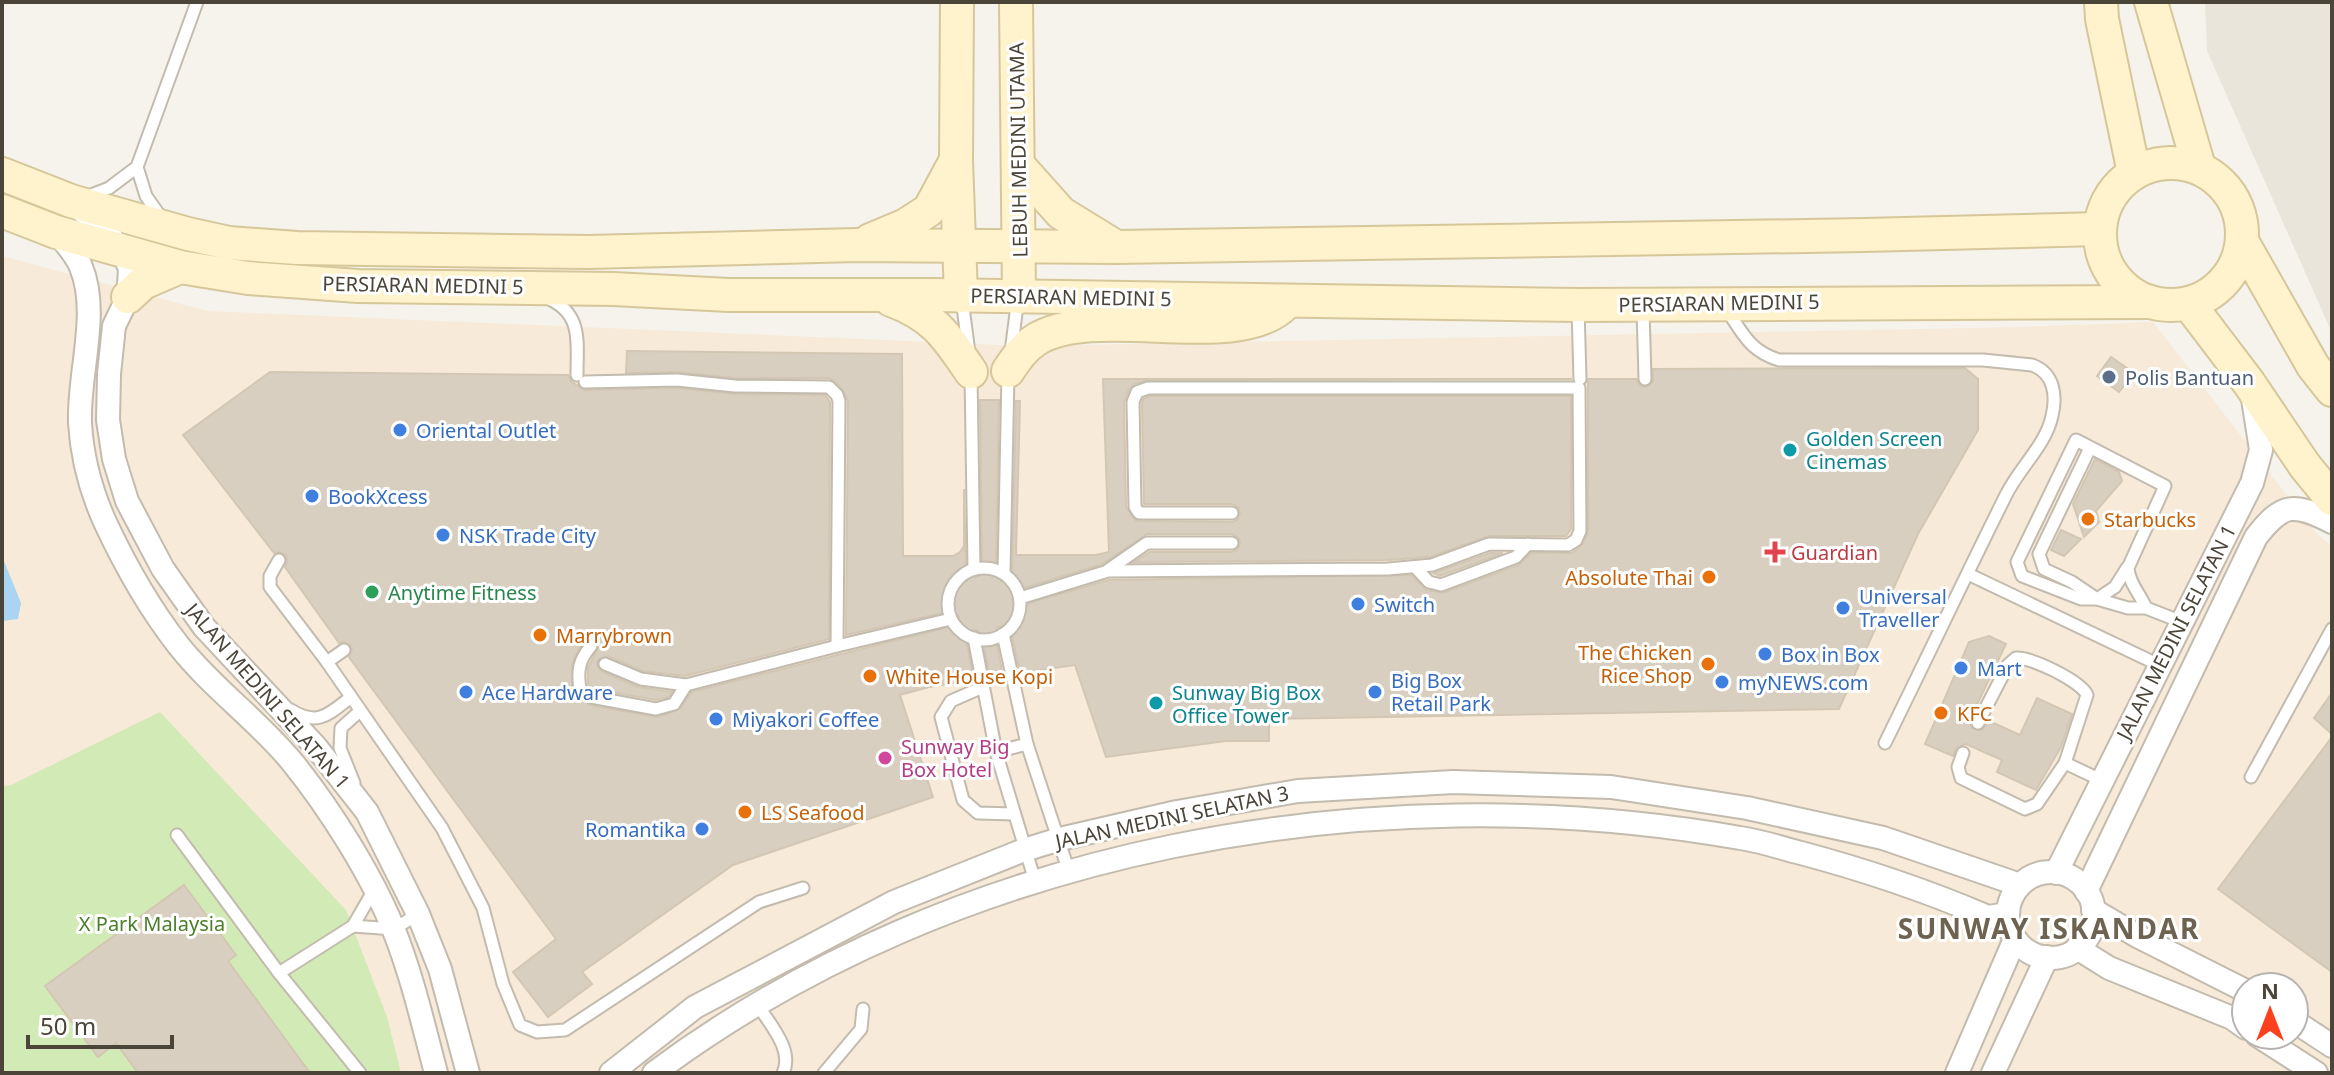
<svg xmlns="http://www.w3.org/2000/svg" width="2334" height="1075" viewBox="0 0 2334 1075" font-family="'Noto Sans',sans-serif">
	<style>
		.residential { fill: #eae5da }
		.commercial { fill: #f7ead8; fill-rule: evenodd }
		.green { fill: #d2eab5 }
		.water { fill: #a9d4f2 }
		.building { fill: #d8cfc1; stroke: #d3c7b4; stroke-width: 2 }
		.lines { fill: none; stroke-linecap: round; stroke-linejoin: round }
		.lane-casing { stroke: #c2bbae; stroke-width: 15 }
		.street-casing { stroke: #c2bbae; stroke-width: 26 }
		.secondary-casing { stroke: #d6c79b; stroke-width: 36 }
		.lane { stroke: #fff; stroke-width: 11 }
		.street { stroke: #fff; stroke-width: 22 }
		.secondary { stroke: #fff3cd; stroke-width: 32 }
		.service-dot { fill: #5c6f8a; stroke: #fff; stroke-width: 3 }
		.shop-dot { fill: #3f7fe0; stroke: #fff; stroke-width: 3 }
		.culture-dot { fill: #0f9aa8; stroke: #fff; stroke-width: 3 }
		.food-dot { fill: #e8710a; stroke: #fff; stroke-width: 3 }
		.health-dot { fill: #e0444e; stroke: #fff; stroke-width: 3 }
		.leisure-dot { fill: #2e9e5b; stroke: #fff; stroke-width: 3 }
		.hotel-dot { fill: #d1479c; stroke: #fff; stroke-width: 3 }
		.labels { text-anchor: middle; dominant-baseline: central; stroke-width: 6; stroke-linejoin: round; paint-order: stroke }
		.street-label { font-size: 20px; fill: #4b4439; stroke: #fff }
		.service-label { font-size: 20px; fill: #4e5e75; stroke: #fff; text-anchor: start }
		.shop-label { font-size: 20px; fill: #366cbe; stroke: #fff; text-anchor: start }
		.culture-label { font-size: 20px; fill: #0d838f; stroke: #fff; text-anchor: start }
		.food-label { font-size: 20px; fill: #c56008; stroke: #fff; text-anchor: start }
		.health-label { font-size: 20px; fill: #be3a42; stroke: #fff; text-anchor: start }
		.leisure-label { font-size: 20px; fill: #27864d; stroke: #fff; text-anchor: start }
		.hotel-label { font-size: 20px; fill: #b23c85; stroke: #fff; text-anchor: start }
		.park-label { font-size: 20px; fill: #4a7f2a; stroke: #fff }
		.district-label { font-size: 28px; font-weight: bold; letter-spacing: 2px; fill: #6e6250; stroke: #fff }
	</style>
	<rect width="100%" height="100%" fill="#f6f3ec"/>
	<!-- residential -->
	<path class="residential" d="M2205 2H2332V333L2207 51Z"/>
	<!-- commercial -->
	<path class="commercial" d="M2 256 208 311 1026 346 2022 327 2153 322 2317 534 2332 546V1073H2ZM2246 987H2294V1035H2246Z"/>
	<!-- green -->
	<path class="green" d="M160 712 346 910 387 1017 401 1073H2V786L11 785Z"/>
	<!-- water -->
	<path class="water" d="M2 556 21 603 18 619 2 621Z"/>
	<!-- building -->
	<g class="building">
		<path d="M627 351 902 354 903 556H953L960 552 964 546V489L966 569 967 574 973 577 979 576 982 569 980 400H999L996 573 997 578 1003 581 1009 580 1012 573 1016 401H1020L1016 555H1096L1109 552 1103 379H1572L1148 380 1134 384 1129 389 1124 402 1126 507 1136 521 1232 522 1237 520 1240 514 1239 508 1232 504H1144L1142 404 1143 399 1150 396H1571V529L1566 536H1489L1430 557 1388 560 1134 562 1150 552H1232L1237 550 1240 544 1239 538 1232 534H1147L1102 564 1017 590 1012 600 1019 606 1109 580 1411 575 1426 590 1443 593 1519 565 1531 553H1572L1583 544 1588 532V379H1636L1640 386 1646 387 1653 382V369L1965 368 1978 379V430L1918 534 1839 709 1269 719V741H1226L1106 757 1075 665 1020 673 1011 631 1002 626 997 628 995 635 1003 676 990 678 982 636 977 630H972L966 639 974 680 929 687 900 695 933 797 733 865 582 972 592 984 548 1017 513 972 556 939 349 657 352 650 350 645 344 642 339 643 285 567 287 561 286 555 280 552 274 553 183 435 270 372 568 375 572 382 585 390 677 388 735 394 825 395 830 402 829 639 685 676 643 671 608 656 598 660 597 666 602 672 638 687 672 692 669 697 656 700 594 689 588 684V668L599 646 597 640 589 638 580 647 572 664V693L589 705 658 717 680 709 691 692 957 625 959 616 950 611 846 635 848 401 843 390 835 381 829 378H735L677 372 626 373Z"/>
		<path d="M2111 357 2134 373 2119 392 2097 376Z"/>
		<path d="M2095 459 2119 472 2122 481 2096 511 2099 522 2084 537 2073 504Z"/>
		<path d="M2061 530 2081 539 2064 556 2051 550Z"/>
		<path d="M1490 553H1503L1440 576 1433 573Z"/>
		<path d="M1989 636 2006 644 1970 719 1971 728 1982 730 1989 721 2020 735 2037 698 2072 714 2061 747 2036 790 1997 772 2002 760 1966 744 1957 747 1953 756 1925 744 1969 642Z"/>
		<path d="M2332 693V734L2314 718Z"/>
		<path d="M2332 737V972L2218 889Z"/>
		<path d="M184 885 236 955 228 961 310 1073H138L116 1043 98 1057 45 986Z"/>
	</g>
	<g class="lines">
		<!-- lane casing -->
		<g class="lane-casing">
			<g id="lane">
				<path d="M137 167 146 196 160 216"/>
				<path d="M86 197 109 188 137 167 197 2"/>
				<path d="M547 298C583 313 577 342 577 375"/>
				<path d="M962 299 969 353"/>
				<path d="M1578 308 1580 379"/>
				<path d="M1643 309 1645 379"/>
				<path d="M1727 310C1743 334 1750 351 1779 360H1983L2032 365C2054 373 2057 395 2052 416 2046 445 2019 468 2006 495 1965 577 1926 660 1885 743"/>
				<path d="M1011 352 1018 298"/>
				<path d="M971 374 974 569"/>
				<path d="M585 382 677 380 735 386 829 387 837 395 839 401 837 646 951 619"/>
				<path d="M2090 448 2039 554 2044 569 2072 582 2097 599 2115 587 2127 568"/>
				<path d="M279 560 270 576V587L327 662"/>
				<path d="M1415 567 1429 582 1441 585 1516 557 1528 544"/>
				<circle cx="984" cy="604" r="36"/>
				<path d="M1108 570 1147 543H1232"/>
				<path d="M1004 573 1008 373"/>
				<path d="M1968 574 2159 665"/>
				<path d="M1020 598 1108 571 1388 569 1432 565 1489 544 1568 545 1576 540 1580 531 1579 388H1148L1137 392 1133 402 1135 507 1139 513H1232"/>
				<path d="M2146 608C2140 594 2129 583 2128 568L2165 486 2076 440 2017 562 2022 576 2081 599H2097L2128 608H2146L2182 622"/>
				<path d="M1003 634 1027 744 1069 872"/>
				<path d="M974 638 996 752 1035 881"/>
				<path d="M591 646C579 660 577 671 580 689L591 697 656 709 674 704 686 685"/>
				<path d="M344 650 327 662 442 828 483 908 503 984 520 1025 537 1032 565 1030 759 902 803 888"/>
				<path d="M605 664 641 679 686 685 837 646"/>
				<path d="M983 687 951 701 941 717 963 800 978 813 1014 814"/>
				<path d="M291 710C318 727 329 714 351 697"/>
				<path d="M1978 723 2008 665 2016 658C2031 657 2081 681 2087 695L2065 763"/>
				<path d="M996 752 1027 744"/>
				<path d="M1963 753 1958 767 1961 778 2025 809 2037 804 2065 763 2101 780"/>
				<path d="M2251 777 2332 629"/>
				<path d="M354 783 340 748 341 728 360 711"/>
				<path d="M177 835 279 973 360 1073"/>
				<path d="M353 926 394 929 418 914"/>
				<path d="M279 973 353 926 375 888"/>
				<path d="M758 1005C770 1025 794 1050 783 1073"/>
				<path d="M824 1073 861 1029 863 1009"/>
			</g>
		</g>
		<!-- street casing -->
		<g class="street-casing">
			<g id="street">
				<path d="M79 208 99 225 124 252 130 270 128 297 114 326 109 374 108 420 114 459 127 501 163 569 204 627 316 747 367 812 418 914 440 969 468 1073"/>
				<path d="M57 233C66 244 76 254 81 267 100 313 78 373 80 423 82 457 91 491 105 522 125 565 150 609 179 646 213 689 259 721 293 763 330 809 371 874 393 928 412 975 423 1024 436 1073"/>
				<circle cx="2051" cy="915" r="43"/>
				<path d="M2056 873 2252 483 2261 450 2253 399"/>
				<path d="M2086 891 2256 537C2283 502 2294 503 2332 522"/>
				<path d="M2093 910 2139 937 2246 991"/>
				<path d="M2077 948 2109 968 2232 1018 2246 1028"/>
				<path d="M2294 1021 2332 1046"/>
				<path d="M2257 1035 2316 1073"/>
				<path d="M611 1073 695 1007 894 902 1024 850 1060 839 1177 812 1298 791 1453 782 1611 787 1747 808 1883 838 2020 885"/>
				<path d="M654 1073C957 847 1371 773 1740 838 1761 841 1781 848 1801 853 1865 870 1927 891 1988 917L2008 914"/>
				<path d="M1957 1073 2015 939"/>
				<path d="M1993 1073 2047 957"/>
			</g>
		</g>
		<!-- secondary casing -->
		<g class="secondary-casing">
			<g id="secondary">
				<path d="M957 2 956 160 961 296"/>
				<path d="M1016 2 1019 297"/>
				<path d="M2101 2 2102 19 2134 173"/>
				<path d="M2151 2 2199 167"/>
				<circle cx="2171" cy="234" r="71"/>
				<path d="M1019 166 1061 213 1113 245"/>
				<path d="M2 174 71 201 188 234 229 243 297 248 588 252 856 245 1116 247 1864 235 2099 229"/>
				<path d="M2 211 56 232 180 267 248 278 358 286 613 289 729 295H933L1578 305 2150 302"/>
				<path d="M870 240 906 225 929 210 956 160"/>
				<path d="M2243 243 2313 366 2332 390"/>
				<path d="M128 297 143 283 180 267"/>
				<path d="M891 300C934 316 946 335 971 372"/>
				<path d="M2189 304 2249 383 2305 466 2332 499"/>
				<path d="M1008 371C1016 359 1024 347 1037 339 1097 303 1236 352 1284 305"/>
			</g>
		</g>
		<!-- lane -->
		<use href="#lane" class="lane"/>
		<!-- street -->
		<use href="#street" class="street"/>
		<!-- secondary -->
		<use href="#secondary" class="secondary"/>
	</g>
	<!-- markers -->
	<circle class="service-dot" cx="2109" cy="377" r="8"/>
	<g class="shop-dot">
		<circle cx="400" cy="430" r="8"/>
		<circle cx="312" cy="496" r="8"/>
		<circle cx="443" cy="535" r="8"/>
		<circle cx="1358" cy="604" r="8"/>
		<circle cx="1843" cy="608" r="8"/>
		<circle cx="1765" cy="654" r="8"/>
		<circle cx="1961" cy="668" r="8"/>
		<circle cx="1722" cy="682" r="8"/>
		<circle cx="466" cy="692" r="8"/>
		<circle cx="1375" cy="692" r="8"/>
		<circle cx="716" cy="719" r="8"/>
		<circle cx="702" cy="829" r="8"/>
	</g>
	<g class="culture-dot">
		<circle cx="1790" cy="450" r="8"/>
		<circle cx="1156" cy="703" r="8"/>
	</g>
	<g class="food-dot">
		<circle cx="2088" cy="519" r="8"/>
		<circle cx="1709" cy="577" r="8"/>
		<circle cx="540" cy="635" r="8"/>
		<circle cx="1708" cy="664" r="8"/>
		<circle cx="870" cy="676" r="8"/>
		<circle cx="1941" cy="713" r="8"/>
		<circle cx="745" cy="812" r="8"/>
	</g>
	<path class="health-dot" d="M1771 540h8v8h8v8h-8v8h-8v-8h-8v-8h8z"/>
	<circle class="leisure-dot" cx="372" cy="592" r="8"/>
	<circle class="hotel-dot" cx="885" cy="758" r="8"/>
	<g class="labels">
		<!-- street labels -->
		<g class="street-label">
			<text transform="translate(1018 150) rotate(-91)">LEBUH MEDINI UTAMA</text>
			<text transform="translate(423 285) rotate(1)">PERSIARAN MEDINI 5</text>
			<text transform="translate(1071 297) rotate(1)">PERSIARAN MEDINI 5</text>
			<text transform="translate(1719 303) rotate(-1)">PERSIARAN MEDINI 5</text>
			<text transform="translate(2176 632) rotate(-63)">JALAN MEDINI SELATAN 1</text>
			<text transform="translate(268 696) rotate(49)">JALAN MEDINI SELATAN 1</text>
			<text transform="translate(1172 817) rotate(-12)">JALAN MEDINI SELATAN 3</text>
		</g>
		<!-- service labels -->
		<g class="service-label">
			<text x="2125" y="377">Polis Bantuan</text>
		</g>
		<!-- shop labels -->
		<g class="shop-label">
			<text x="416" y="430">Oriental Outlet</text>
			<text x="328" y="496">BookXcess</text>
			<text x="459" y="535">NSK Trade City</text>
			<text x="1859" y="596">Universal<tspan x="1859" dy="23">Traveller</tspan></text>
			<text x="1374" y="604">Switch</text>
			<text x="1781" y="654">Box in Box</text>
			<text x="1977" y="668">Mart</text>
			<text x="1391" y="680">Big Box<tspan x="1391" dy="23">Retail Park</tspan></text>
			<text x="1738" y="682">myNEWS.com</text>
			<text x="482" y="692">Ace Hardware</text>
			<text x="732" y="719">Miyakori Coffee</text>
			<text x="686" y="829" text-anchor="end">Romantika</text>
		</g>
		<!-- culture labels -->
		<g class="culture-label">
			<text x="1806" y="438">Golden Screen<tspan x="1806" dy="23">Cinemas</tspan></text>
			<text x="1172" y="692">Sunway Big Box<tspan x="1172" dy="23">Office Tower</tspan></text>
		</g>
		<!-- food labels -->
		<g class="food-label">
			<text x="2104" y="519">Starbucks</text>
			<text x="1693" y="577" text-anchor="end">Absolute Thai</text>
			<text x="556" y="635">Marrybrown</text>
			<text x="1692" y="652" text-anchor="end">The Chicken<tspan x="1692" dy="23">Rice Shop</tspan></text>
			<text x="886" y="676">White House Kopi</text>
			<text x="1957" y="713">KFC</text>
			<text x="761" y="812">LS Seafood</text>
		</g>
		<!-- health labels -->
		<g class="health-label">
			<text x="1791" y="552">Guardian</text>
		</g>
		<!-- leisure labels -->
		<g class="leisure-label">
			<text x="388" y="592">Anytime Fitness</text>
		</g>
		<!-- hotel labels -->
		<g class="hotel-label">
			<text x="901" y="746">Sunway Big<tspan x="901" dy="23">Box Hotel</tspan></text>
		</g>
		<!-- park labels -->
		<g class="park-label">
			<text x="152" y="923">X Park Malaysia</text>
		</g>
		<!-- district labels -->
		<g class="district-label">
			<text x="2049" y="928">SUNWAY ISKANDAR</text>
		</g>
	</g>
	<!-- border -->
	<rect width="2334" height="1075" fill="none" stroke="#4b4439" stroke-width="8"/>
	<!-- north arrow -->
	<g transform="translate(2270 1011)"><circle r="38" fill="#ffffff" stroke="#b7b4b0" stroke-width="2"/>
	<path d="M0-6L14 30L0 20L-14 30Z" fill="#fc3f1d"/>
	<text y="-12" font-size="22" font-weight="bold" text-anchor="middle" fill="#4b4439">N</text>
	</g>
	<!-- scale -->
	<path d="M28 1035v12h144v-12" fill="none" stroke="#4b4439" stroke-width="4"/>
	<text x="40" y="1035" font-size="24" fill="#4b4439" stroke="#ffffff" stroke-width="6" paint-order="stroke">50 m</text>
</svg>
